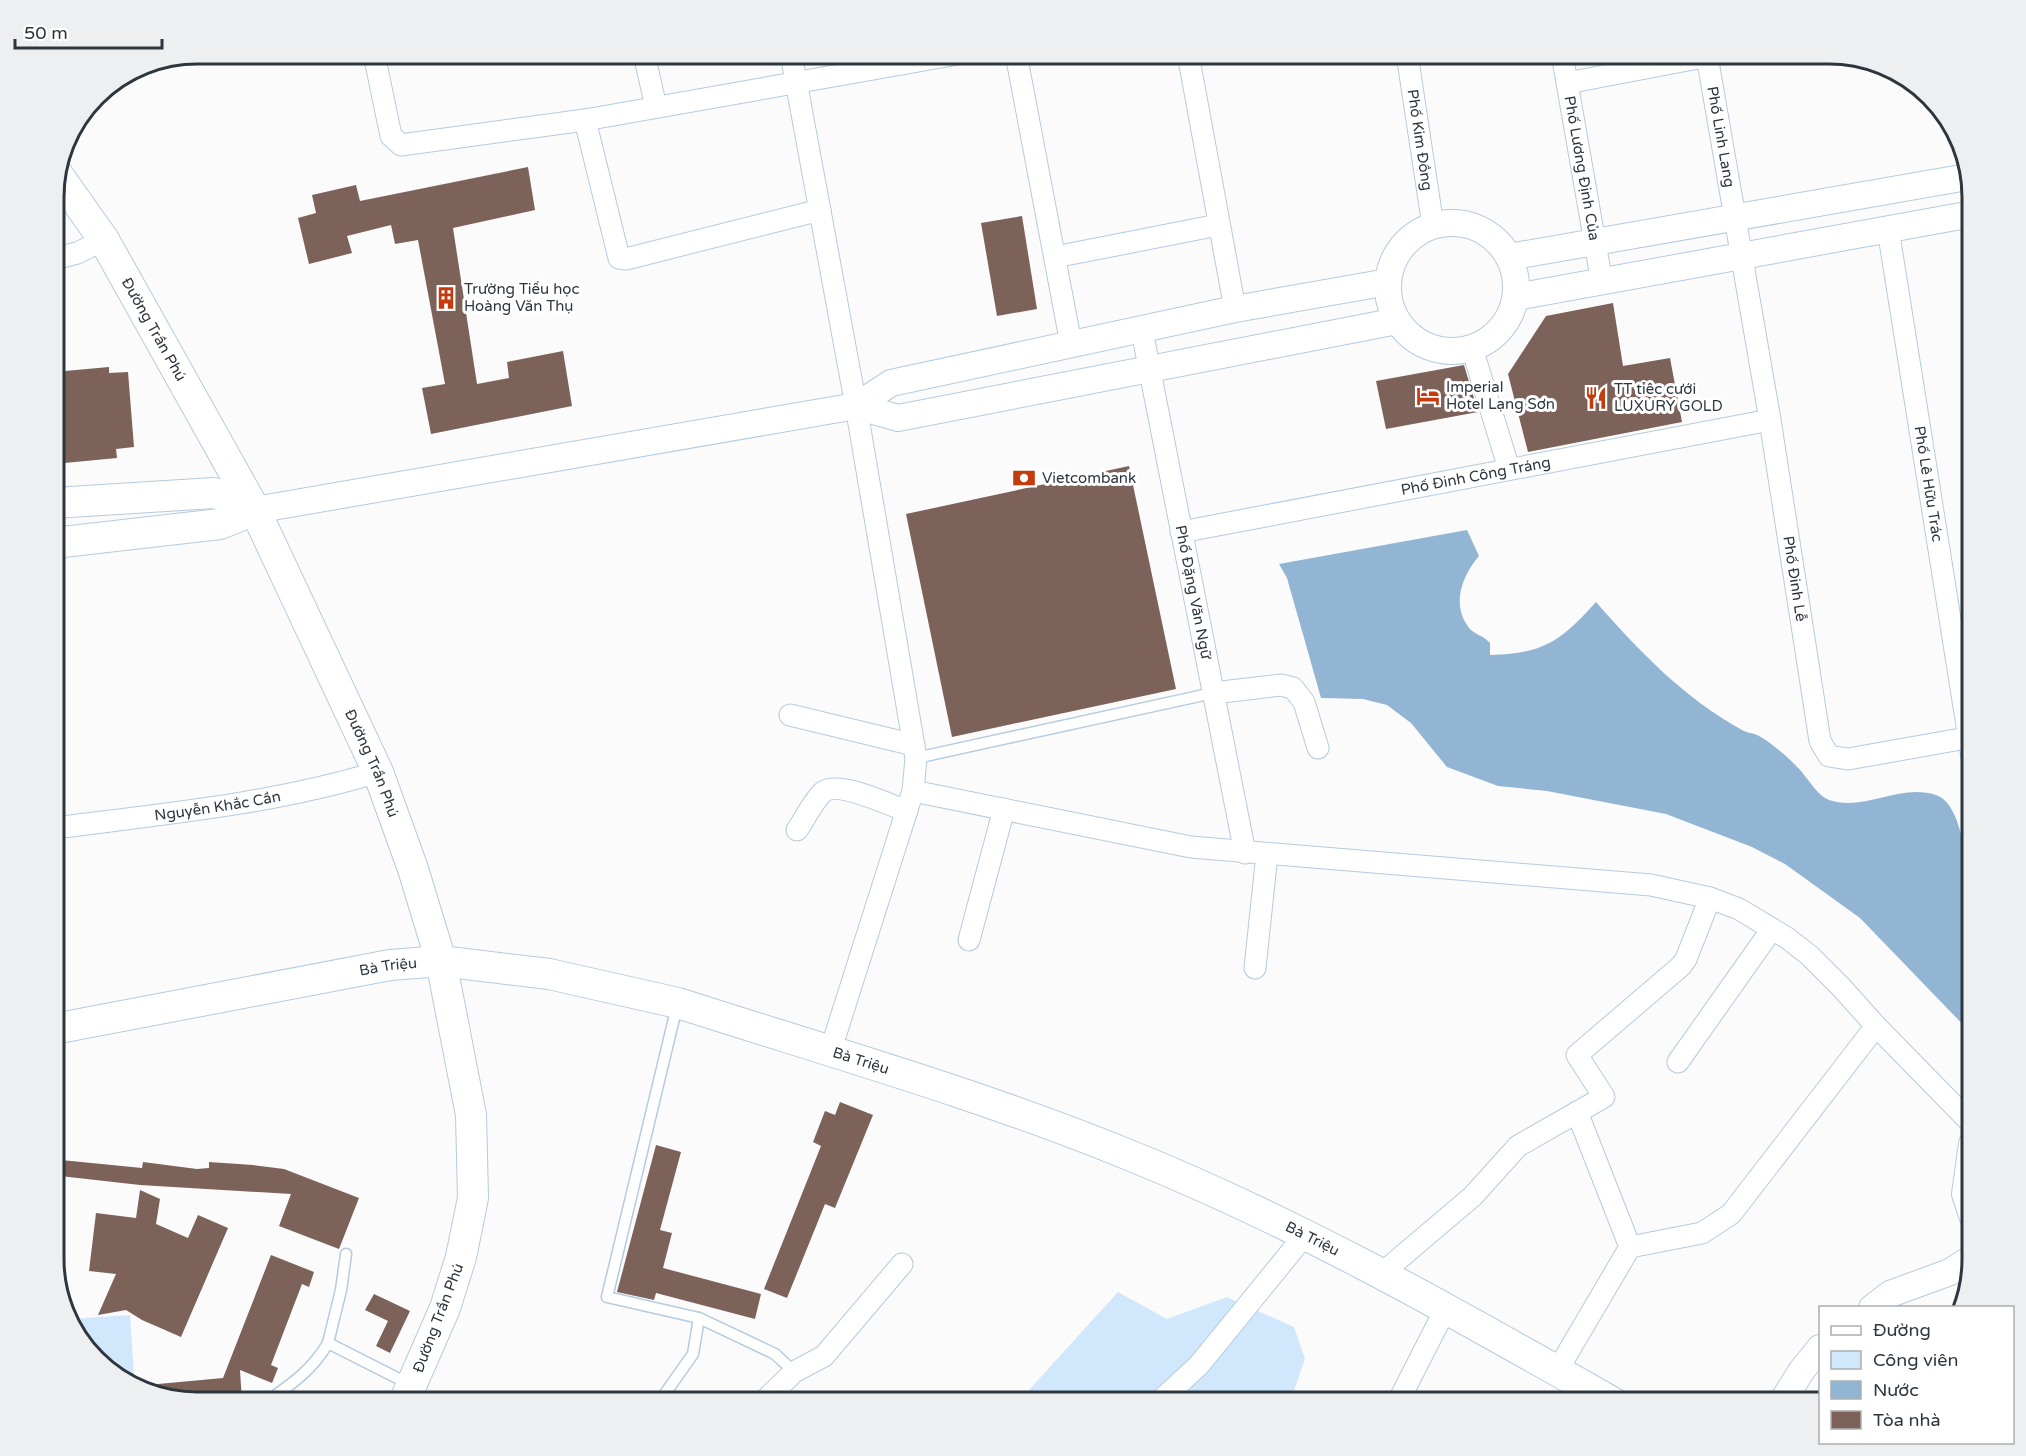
<svg xmlns="http://www.w3.org/2000/svg" width="2026" height="1456" viewBox="0 0 2026 1456" font-family="'Varela Round',sans-serif">
	<style>
		.green { fill: #d1e8fc }
		.water { fill: #92b5d4 }
		.building { fill: #7d625a }
		.lines { fill: none; stroke-linecap: round; stroke-linejoin: round }
		.service-casing { stroke: #b5cbdf; stroke-width: 13 }
		.minor-casing { stroke: #b5cbdf; stroke-width: 23 }
		.tertiary-casing { stroke: #b5cbdf; stroke-width: 28 }
		.secondary-casing { stroke: #b5cbdf; stroke-width: 32 }
		.service { stroke: #fff; stroke-width: 10 }
		.minor { stroke: #fff; stroke-width: 21 }
		.tertiary { stroke: #fff; stroke-width: 26 }
		.secondary { stroke: #fff; stroke-width: 30 }
		.labels { text-anchor: middle; dominant-baseline: central; stroke-width: 6; stroke-linejoin: round; paint-order: stroke }
		.street-label { font-size: 15px; fill: #2d363e; stroke: #fff }
		.poi-label { font-size: 15px; fill: #2d363e; stroke: #fff; text-anchor: start }
		.rim { fill: none; stroke: #2d363e; stroke-width: 3 }
	</style>
	<rect width="100%" height="100%" fill="#fbfbfb"/>
	<!-- green -->
	<g class="green">
		<path d="M1118 1292 1167 1319 1227 1297 1294 1327 1305 1359 1290 1402H1018Z"/>
		<path d="M130 1315 134 1376 135 1381 110 1373 73 1330 70 1319Z"/>
	</g>
	<!-- water -->
	<path class="water" d="M1467 530 1479 556C1461 577 1451 606 1470 629 1476 635 1484 636 1490 643V655C1543 654 1561 641 1596 602 1639 651 1684 698 1742 730 1747 733 1754 733 1759 736 1771 742 1792 761 1801 771 1809 780 1817 795 1829 800 1865 812 1899 783 1936 795 1981 809 1972 991 1972 1034L1860 918 1785 864 1752 847 1666 814 1547 791 1498 786 1447 767 1411 723 1387 705 1363 699 1321 698 1287 578 1279 564Z"/>
	<!-- building -->
	<g class="building">
		<path d="M528 167 535 210 453 228 477 384 509 378 507 362 563 351 572 406 431 434 422 388 445 384 418 240 395 244 391 225 347 236 352 253 309 264 298 218 316 213 312 195 356 185 360 201Z"/>
		<path d="M1022 216 1037 309 997 316 981 223Z"/>
		<path d="M1613 303 1623 366 1670 358 1682 422 1528 452 1508 374 1546 316Z"/>
		<path d="M1464 365 1478 412 1386 429 1376 381Z"/>
		<path d="M109 367V373L128 372 134 447 116 449 117 458 54 464V372Z"/>
		<path d="M1129 466 1176 689 952 737 906 514Z"/>
		<path d="M840 1102 873 1115 835 1208 825 1204 787 1298 764 1289 821 1146 813 1142 825 1111 835 1115Z"/>
		<path d="M656 1145 681 1152 660 1230 672 1233 663 1268 761 1294 755 1319 656 1293 654 1300 617 1292Z"/>
		<path d="M61 1160 142 1168 143 1162 197 1169 209 1168V1162L253 1165 284 1169 359 1198 339 1249 279 1226 291 1194 140 1185 60 1176Z"/>
		<path d="M140 1190 160 1199 156 1224 188 1238 198 1215 228 1228 181 1337 142 1320 126 1310 98 1315 116 1274 89 1271 96 1213 136 1218Z"/>
		<path d="M271 1255 314 1272 309 1287 302 1284 271 1365 278 1368 272 1383 240 1370 242 1402H197L147 1385 223 1378Z"/>
		<path d="M374 1294 410 1311 390 1353 376 1346 388 1321 365 1310Z"/>
	</g>
	<g class="lines">
		<!-- service casing -->
		<g class="service-casing">
			<g id="service">
				<path d="M916 758 1213 693"/>
				<path d="M699 1318 775 1354 794 1372"/>
				<path d="M328 1343 341 1290 346 1254"/>
				<path d="M269 1400C293 1383 313 1369 328 1343L409 1384"/>
				<path d="M659 1402 693 1354 699 1318 607 1297 677 1006"/>
			</g>
		</g>
		<!-- minor casing -->
		<g class="minor-casing">
			<g id="minor">
				<path d="M374 54 391 136 401 145 585 120 958 54"/>
				<path d="M644 54 656 107"/>
				<path d="M791 54 856 406 916 758 913 791 830 1052"/>
				<path d="M1016 54 1071 344"/>
				<path d="M1188 54 1235 309"/>
				<path id="s1" d="M1407 54 1433 226"/>
				<path id="s2" d="M1562 54 1602 283"/>
				<path id="s3" d="M1707 56 1770 420 1820 741 1829 756 1848 759 1972 737"/>
				<path d="M1567 83 1719 54"/>
				<path d="M585 120 619 258 626 259 820 210"/>
				<path id="s4" d="M1888 229 1972 757"/>
				<path d="M1055 257 1218 225"/>
				<path d="M54 259 77 253 104 240"/>
				<path id="s5" d="M1142 331 1245 853"/>
				<path d="M1472 348 1509 469"/>
				<path id="s6" d="M1181 532 1770 420"/>
				<path d="M1213 693 1281 685 1293 688 1304 702 1318 748"/>
				<path d="M790 715 914 745"/>
				<path d="M913 791 1191 847 1651 885 1710 898 1739 909 1787 938 1809 955 1841 987 1876 1026 1972 1124"/>
				<path id="s7" d="M54 828C163 814 273 804 378 772"/>
				<path d="M797 830C805 819 813 801 823 792 838 780 889 805 907 811"/>
				<path d="M969 940 1004 809"/>
				<path d="M1255 968 1267 854"/>
				<path d="M1678 1062 1772 929"/>
				<path d="M1630 1247 1702 1233 1731 1214 1876 1026"/>
				<path d="M1381 1274 1473 1196 1518 1146 1604 1097 1577 1055 1681 966 1686 959 1710 898"/>
				<path d="M1557 1371 1630 1247 1577 1112"/>
				<path d="M763 1402 794 1372 824 1356 902 1264"/>
				<path d="M1159 1402 1199 1365 1304 1236"/>
				<path d="M1398 1402 1446 1308"/>
			</g>
		</g>
		<!-- tertiary casing -->
		<g class="tertiary-casing">
			<g id="tertiary">
				<circle cx="1452" cy="287" r="64"/>
				<path d="M1509 257 1967 177"/>
				<path d="M1516 297 1972 214"/>
				<path d="M856 406 898 418 1397 321"/>
				<path d="M255 510 856 406 891 383 1235 309 1388 282"/>
				<path d="M1972 1144 1965 1194 1972 1215"/>
				<path d="M1872 1308 1890 1294 1950 1272 1972 1258"/>
				<path d="M1782 1402 1802 1370 1820 1348"/>
			</g>
		</g>
		<!-- secondary casing -->
		<g class="secondary-casing">
			<g id="secondary">
				<path id="s8" d="M58 175 104 240 255 510 378 772 413 869 441 961 471 1115 473 1198 461 1257 445 1308 404 1402"/>
				<path d="M54 503 214 493 236 499 255 510"/>
				<path d="M54 543 220 524 255 510"/>
				<path id="s9" d="M54 1029 390 965 441 961 549 974 678 1003C827 1051 979 1094 1124 1153 1294 1221 1454 1312 1612 1402"/>
			</g>
		</g>
		<!-- service -->
		<use href="#service" class="service"/>
		<!-- minor -->
		<use href="#minor" class="minor"/>
		<!-- tertiary -->
		<use href="#tertiary" class="tertiary"/>
		<!-- secondary -->
		<use href="#secondary" class="secondary"/>
	</g>
	<!-- icons -->
	<defs>
		<g id="building-bare" transform="scale(1.8)"><path d="M-4-6H4V6H1V3H-1V6H-4ZM-2.5-4.3h1.7v1.8h-1.7ZM.8-4.3h1.7v1.8H.8ZM-2.5-1h1.7V.8h-1.7ZM.8-1h1.7V.8H.8Z" fill="#c43c0e" stroke="#fff" stroke-width="2.5" paint-order="stroke"/></g>
		<g id="hotel-bare" transform="scale(1.8)"><path d="M-6-4.5h1.5V1H6V5H4.5V3h-9V5H-6ZM-4 0a1.8 1.8 0 1 1 3.6 0ZM.5 0V-2.5h3Q6-2.5 6 0Z" fill="#c43c0e" stroke="#fff" stroke-width="2.5" paint-order="stroke"/></g>
		<g id="restaurant-bare" transform="scale(1.8)"><path d="M-5-6h1v4h1v-4h1v4h1v-4h1v5L-1.5 .5V6h-2V.5L-5-1ZM5-6V6H3V1.5H1.5Q1.5-4 5-6Z" fill="#c43c0e" stroke="#fff" stroke-width="2.5" paint-order="stroke"/></g>
		<g id="bank-bare" transform="scale(1.8)"><path d="M-6-4H6V4H-6ZM0-2.3a2.3 2.3 0 1 0 0 4.6a2.3 2.3 0 1 0 0-4.6Z" fill="#c43c0e" stroke="#fff" stroke-width="2.5" paint-order="stroke"/></g>
	</defs>
	<g fill-rule="evenodd">
		<use href="#building-bare" x="446" y="298"/>
		<use href="#hotel-bare" x="1428" y="396"/>
		<use href="#restaurant-bare" x="1596" y="398"/>
		<use href="#bank-bare" x="1024" y="478"/>
	</g>
	<g class="labels">
		<!-- street labels -->
		<g class="street-label">
			<text stroke="none"><textPath href="#s3" startOffset="82">Phố Linh Lang</textPath></text>
			<text stroke="none"><textPath href="#s1" startOffset="87">Phố Kim Đồng</textPath></text>
			<text stroke="none"><textPath href="#s2" startOffset="116">Phố Lương Định Của</textPath></text>
			<text stroke="none"><textPath href="#s8" startOffset="182">Đường Trần Phú</textPath></text>
			<text stroke="none"><textPath href="#s6" startOffset="300">Phố Đinh Công Tráng</textPath></text>
			<text stroke="none"><textPath href="#s4" startOffset="258">Phố Lê Hữu Trác</textPath></text>
			<text stroke="none"><textPath href="#s3" startOffset="530">Phố Đinh Lễ</textPath></text>
			<text stroke="none"><textPath href="#s5" startOffset="266">Phố Đặng Văn Ngữ</textPath></text>
			<text stroke="none"><textPath href="#s8" startOffset="668">Đường Trần Phú</textPath></text>
			<text stroke="none"><textPath href="#s7" startOffset="165">Nguyễn Khắc Cần</textPath></text>
			<text stroke="none"><textPath href="#s9" startOffset="340">Bà Triệu</textPath></text>
			<text stroke="none"><textPath href="#s9" startOffset="826">Bà Triệu</textPath></text>
			<text stroke="none"><textPath href="#s9" startOffset="1312">Bà Triệu</textPath></text>
			<text transform="translate(438 1318) rotate(-69)">Đường Trần Phú</text>
		</g>
		<!-- poi labels -->
		<g class="poi-label">
			<text x="464" y="289">Trường Tiểu học<tspan x="464" dy="17">Hoàng Văn Thụ</tspan></text>
			<text x="1446" y="387">Imperial<tspan x="1446" dy="17">Hotel Lạng Sơn</tspan></text>
			<text x="1614" y="389">TT tiêc cưới<tspan x="1614" dy="17">LUXURY GOLD</tspan></text>
			<text x="1042" y="478">Vietcombank</text>
		</g>
	</g>
	<!-- crop -->
	<path d="M0 0H2026V1456H0ZM197 64H1829A133 133 0 0 1 1962 197V1259A133 133 0 0 1 1829 1392H197A133 133 0 0 1 64 1259V197A133 133 0 0 1 197 64Z" fill="#eeeff0" fill-rule="evenodd"/>
	<path class="rim" d="M197 64H1829A133 133 0 0 1 1962 197V1259A133 133 0 0 1 1829 1392H197A133 133 0 0 1 64 1259V197A133 133 0 0 1 197 64Z"/>
	<!-- legend -->
	<rect x="1819" y="1306" width="195" height="138" fill="#ffffff" stroke="#abafb2" stroke-width="1.5"/>
	<rect x="1831" y="1326" width="30" height="9" fill="#ffffff" stroke="#abafb2" stroke-width="1.5"/>
	<text x="1873" y="1336" font-size="18" fill="#2d363e">Đường</text>
	<rect x="1831" y="1351" width="30" height="18" fill="#d1e8fc" stroke="#abafb2" stroke-width="1.5"/>
	<text x="1873" y="1366" font-size="18" fill="#2d363e">Công viên</text>
	<rect x="1831" y="1381" width="30" height="18" fill="#92b5d4" stroke="#abafb2" stroke-width="1.5"/>
	<text x="1873" y="1396" font-size="18" fill="#2d363e">Nước</text>
	<rect x="1831" y="1411" width="30" height="18" fill="#7d625a" stroke="#abafb2" stroke-width="1.5"/>
	<text x="1873" y="1426" font-size="18" fill="#2d363e">Tòa nhà</text>
	<!-- scale -->
	<path d="M15 39v9h147v-9" fill="none" stroke="#2d363e" stroke-width="3"/>
	<text x="24" y="39" font-size="18" fill="#2d363e" stroke="#ffffff" stroke-width="4.5" paint-order="stroke">50 m</text>
</svg>
